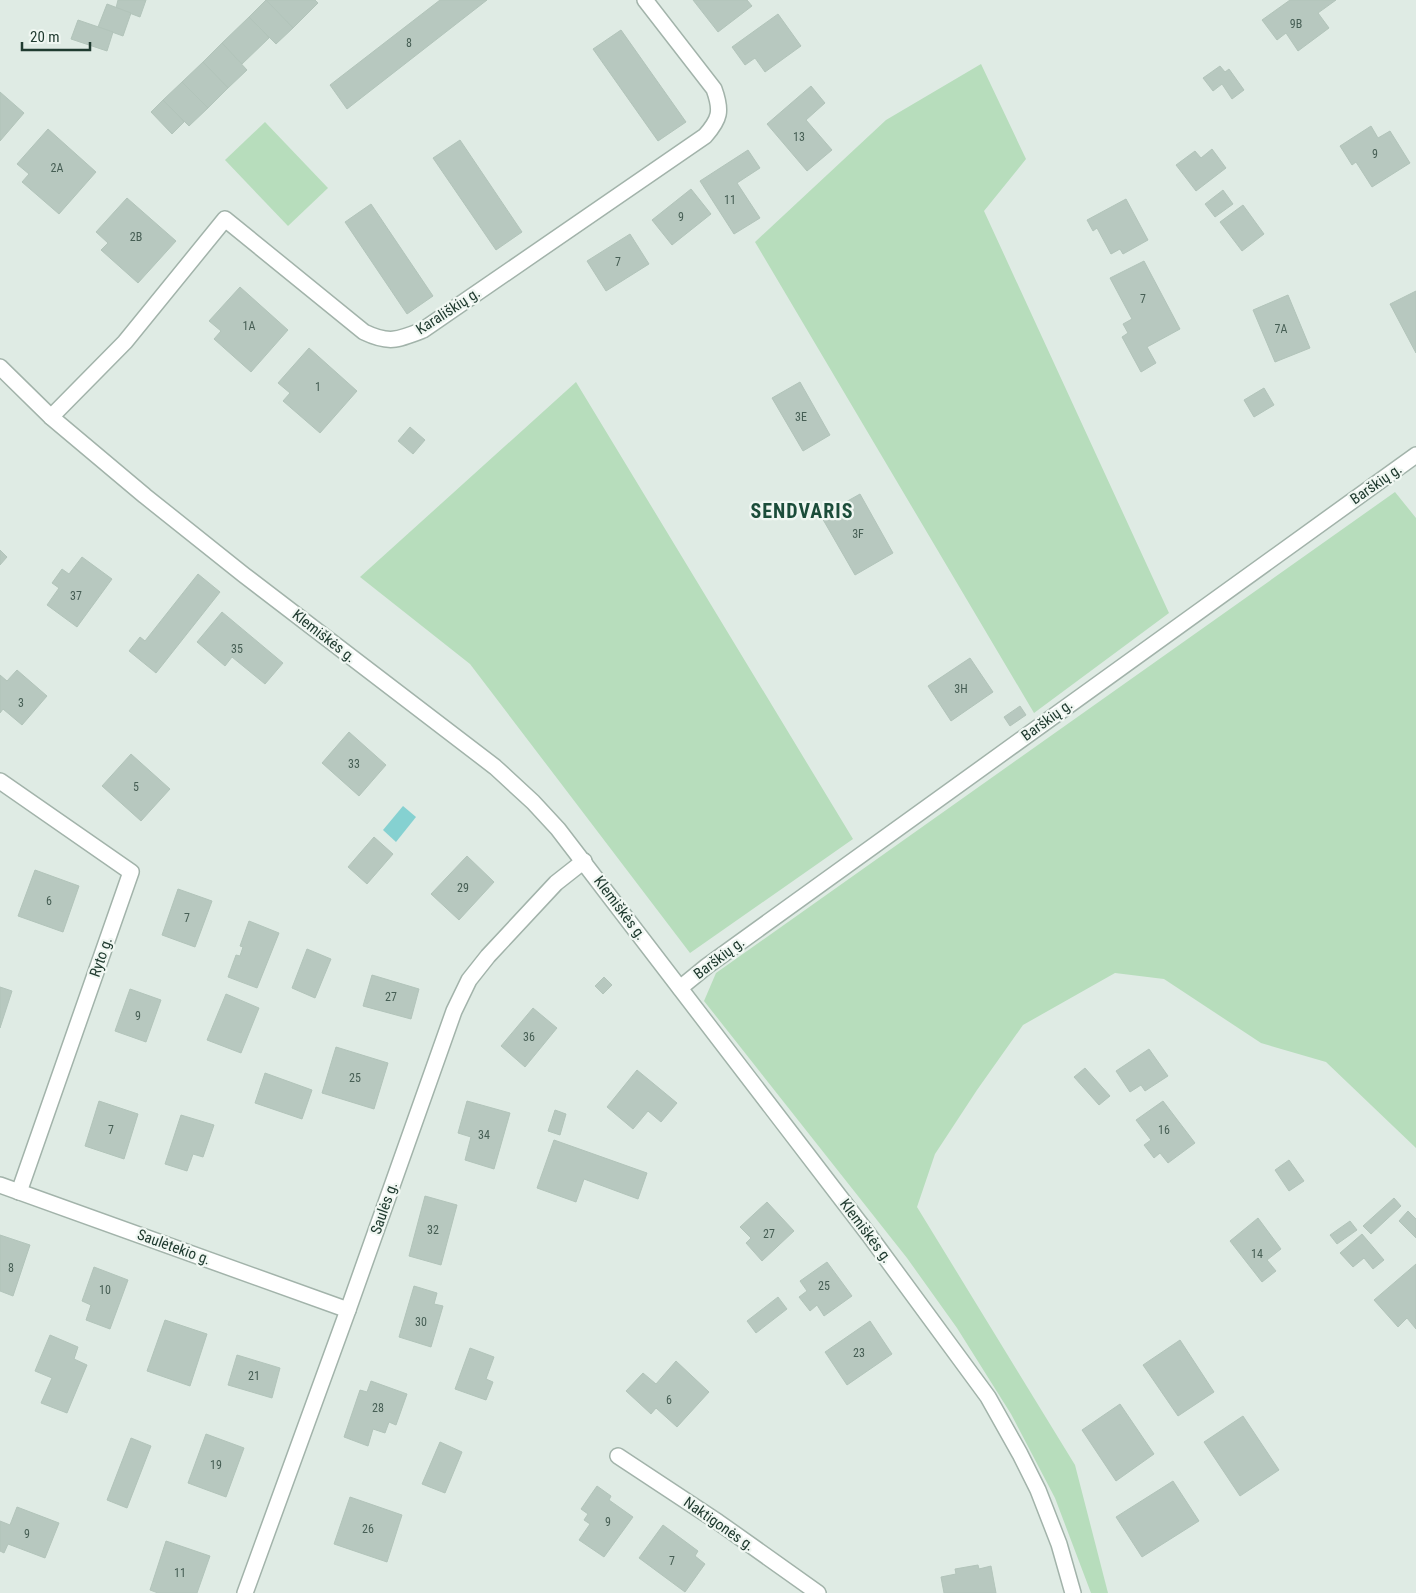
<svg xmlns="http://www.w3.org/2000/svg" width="1416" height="1593" viewBox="0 0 1416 1593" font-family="'Roboto Condensed',sans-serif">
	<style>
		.green { fill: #b7ddbc }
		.water { fill: #85d1d1 }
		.building { fill: #b7c8bf; stroke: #b2c4ba }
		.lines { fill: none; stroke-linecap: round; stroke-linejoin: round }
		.minor-casing { stroke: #a2b3aa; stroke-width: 18 }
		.minor { stroke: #fff; stroke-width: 15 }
		.labels { text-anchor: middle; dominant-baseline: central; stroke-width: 4.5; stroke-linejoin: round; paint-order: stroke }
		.number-label { font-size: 12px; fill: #465e54 }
		.street-label { font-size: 15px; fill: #203b30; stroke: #f0f7f2 }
		.district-label { font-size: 20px; font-weight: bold; letter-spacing: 1px; fill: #1c4d3a; stroke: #f0f7f2 }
	</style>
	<rect width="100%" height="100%" fill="#dfebe4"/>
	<!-- green -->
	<g class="green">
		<path d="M981 64 1026 159 984 211 1169 613 1034 713 755 242 886 120Z"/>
		<path d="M265 122 328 188 288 226 225 160Z"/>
		<path d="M576 382 853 839 690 953 470 664 360 577Z"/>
		<path d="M1395 492 1416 518V1148L1326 1062 1261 1043 1164 979 1115 973 1023 1025 977 1090 935 1154 917 1207 1075 1465 1108 1593H1091L1055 1498 1011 1414 957 1328 907 1258 704 1001 716 973Z"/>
	</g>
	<!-- water -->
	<path class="water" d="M403 806 416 817 396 842 383 830Z"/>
	<!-- building -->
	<g class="building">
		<path d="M118 0H146L140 17 116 8Z"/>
		<path d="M266 0H315L318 3 293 28Z"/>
		<path d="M266 0 293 28 276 44 249 17Z"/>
		<path d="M440 0H487L347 109 330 85Z"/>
		<path d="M693 0H747L752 6 718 32Z"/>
		<path d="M1290 0H1336L1318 13 1329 28 1298 51 1286 33 1277 40 1262 20Z"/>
		<path d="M107 4 131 13 123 36 98 27Z"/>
		<path d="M778 14 801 46 765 72 755 58 745 65 732 47Z"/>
		<path d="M249 17 269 38 242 64 222 43Z"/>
		<path d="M78 20 113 32 107 51 71 39Z"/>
		<path d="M621 30 686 122 658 141 593 49Z"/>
		<path d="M222 43 247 70 228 88 203 62Z"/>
		<path d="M203 62 228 88 208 108 182 82Z"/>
		<path d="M1220 66 1225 72 1229 69 1244 90 1232 99 1222 84 1213 91 1203 78Z"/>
		<path d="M182 82 208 108 189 126 163 100Z"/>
		<path d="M811 86 825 103 806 120 832 150 807 171 767 124Z"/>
		<path d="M0 92 24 113 0 141Z"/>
		<path d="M163 100 184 122 172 134 151 112Z"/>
		<path d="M1371 126 1378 138 1390 131 1410 163 1372 187 1356 162 1352 165 1340 146Z"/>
		<path d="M48 129 96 172 59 214 22 182 29 174 17 164Z"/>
		<path d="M460 140 522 232 496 250 433 158Z"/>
		<path d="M1212 149 1226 168 1196 191 1176 165 1195 151 1201 158Z"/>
		<path d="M748 150 760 168 737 183 760 218 734 234 700 181Z"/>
		<path d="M691 189 711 214 672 245 652 220Z"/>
		<path d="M1223 190 1233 204 1215 217 1205 204Z"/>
		<path d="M127 198 176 241 138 283 101 250 108 243 96 232Z"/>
		<path d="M1126 199 1148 240 1123 254 1120 249 1111 254 1097 228 1093 231 1087 220Z"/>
		<path d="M371 204 433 296 407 314 345 222Z"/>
		<path d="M1243 205 1264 234 1242 251 1220 222Z"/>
		<path d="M630 234 649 264 606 291 587 261Z"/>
		<path d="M1144 261 1180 329 1147 347 1156 363 1141 372 1122 337 1128 333 1123 324 1132 319 1110 278Z"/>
		<path d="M240 287 288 330 251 372 214 339 221 331 209 321Z"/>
		<path d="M1416 291V353L1390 304Z"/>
		<path d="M1288 295 1310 348 1275 362 1253 310Z"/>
		<path d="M309 348 357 391 320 433 283 401 290 393 278 383Z"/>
		<path d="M800 382 830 435 803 451 772 398Z"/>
		<path d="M1264 388 1274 405 1254 417 1244 400Z"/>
		<path d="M410 427 425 440 413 454 398 441Z"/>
		<path d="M860 494 893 553 855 575 821 516Z"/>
		<path d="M0 550 7 557 0 565Z"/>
		<path d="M82 557 112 579 77 627 47 605 59 588 52 583 62 569 69 574Z"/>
		<path d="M198 574 220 592 156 673 129 651 140 637 145 641Z"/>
		<path d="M222 612 283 663 265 684 232 657 225 666 197 642Z"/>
		<path d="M970 658 993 692 951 721 928 686Z"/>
		<path d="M17 670 47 696 22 725 3 709 0 713V675L7 681Z"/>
		<path d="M1020 706 1026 715 1010 726 1004 717Z"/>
		<path d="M349 732 386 765 359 796 322 763Z"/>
		<path d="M131 754 170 789 141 821 102 786Z"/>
		<path d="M374 837 393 854 367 884 348 867Z"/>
		<path d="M467 856 494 882 459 920 431 894Z"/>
		<path d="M35 870 79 886 63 932 18 916Z"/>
		<path d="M178 889 212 901 195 947 162 935Z"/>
		<path d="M249 921 279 933 257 988 228 977 236 955 240 956 243 947 240 946Z"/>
		<path d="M307 949 331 959 315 998 292 988Z"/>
		<path d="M372 975 419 989 411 1019 363 1006Z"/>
		<path d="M604 977 612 985 603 994 595 986Z"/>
		<path d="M0 987 12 991 0 1028Z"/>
		<path d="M130 989 161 1000 146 1042 115 1031Z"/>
		<path d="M226 994 259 1008 241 1053 207 1040Z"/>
		<path d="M533 1008 557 1028 525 1067 501 1046Z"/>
		<path d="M336 1047 388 1063 374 1109 322 1093Z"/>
		<path d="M1149 1049 1168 1076 1145 1091 1141 1085 1130 1092 1116 1071Z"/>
		<path d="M1085 1068 1110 1096 1099 1105 1074 1077Z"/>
		<path d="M637 1070 677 1103 661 1122 648 1111 633 1129 607 1107Z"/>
		<path d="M265 1073 312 1090 302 1119 255 1103Z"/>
		<path d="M99 1101 138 1114 124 1159 85 1146Z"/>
		<path d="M467 1101 510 1113 494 1169 465 1160 471 1137 458 1133Z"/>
		<path d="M1163 1101 1195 1143 1168 1163 1160 1153 1154 1158 1144 1145 1151 1140 1136 1120Z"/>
		<path d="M555 1110 566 1114 560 1135 548 1131Z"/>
		<path d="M181 1115 214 1125 203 1157 193 1154 187 1171 165 1164Z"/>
		<path d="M554 1140 647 1173 638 1199 584 1179 576 1202 537 1188Z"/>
		<path d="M1289 1160 1304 1181 1289 1191 1275 1170Z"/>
		<path d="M425 1196 457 1205 441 1265 409 1256Z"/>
		<path d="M1394 1198 1401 1206 1371 1234 1363 1226Z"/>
		<path d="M767 1202 794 1231 762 1261 746 1243 751 1238 740 1227Z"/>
		<path d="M1408 1211 1416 1219V1238L1399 1221Z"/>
		<path d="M1258 1218 1281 1249 1267 1260 1276 1271 1262 1282 1230 1241Z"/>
		<path d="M1350 1221 1357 1230 1337 1244 1330 1235Z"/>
		<path d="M1362 1234 1384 1260 1373 1269 1364 1258 1353 1267 1340 1253Z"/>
		<path d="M0 1235 30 1245 13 1296 0 1291Z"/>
		<path d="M827 1262 852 1296 824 1316 817 1305 810 1311 799 1297 807 1291 800 1281Z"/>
		<path d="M1416 1264V1329L1407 1318 1398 1327 1374 1300Z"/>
		<path d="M94 1267 128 1280 110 1329 86 1320 91 1305 82 1301Z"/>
		<path d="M414 1286 437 1293 434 1304 443 1306 431 1347 399 1337Z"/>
		<path d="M778 1297 787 1309 756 1333 747 1321Z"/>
		<path d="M165 1320 207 1334 190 1386 147 1371Z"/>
		<path d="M870 1321 892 1354 847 1385 825 1352Z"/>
		<path d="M50 1335 78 1347 74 1359 87 1365 67 1413 41 1403 52 1378 35 1371Z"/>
		<path d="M1180 1340 1214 1392 1178 1416 1143 1365Z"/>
		<path d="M470 1348 494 1357 486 1379 493 1382 486 1400 455 1389Z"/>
		<path d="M237 1355 280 1368 272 1398 228 1385Z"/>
		<path d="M676 1361 709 1392 677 1427 656 1408 651 1414 626 1391 643 1373 656 1384Z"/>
		<path d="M371 1381 407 1394 396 1425 389 1422 385 1433 373 1429 368 1446 344 1437 360 1390 367 1392Z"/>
		<path d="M1120 1404 1154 1454 1116 1481 1082 1430Z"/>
		<path d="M1243 1416 1279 1470 1240 1496 1204 1442Z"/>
		<path d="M206 1434 244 1448 226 1497 188 1483Z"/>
		<path d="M131 1438 151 1446 127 1508 107 1500Z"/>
		<path d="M440 1442 462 1452 445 1493 422 1484Z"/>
		<path d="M1173 1481 1199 1521 1142 1557 1116 1517Z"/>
		<path d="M597 1486 611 1496 609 1500 633 1517 604 1557 579 1540 590 1524 584 1520 588 1514 581 1509Z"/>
		<path d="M350 1497 402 1515 387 1562 334 1544Z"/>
		<path d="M17 1507 59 1523 45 1558 8 1544 4 1553 0 1551V1521L10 1525Z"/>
		<path d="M663 1525 698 1551 695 1556 705 1564 685 1592 639 1558Z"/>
		<path d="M166 1541 210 1556 197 1593H158L150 1590Z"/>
		<path d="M978 1565 979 1569 991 1566 996 1593H944L941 1577 956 1574 955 1569Z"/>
	</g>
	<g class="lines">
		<!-- minor casing -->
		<g class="minor-casing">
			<g id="minor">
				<path d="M0 367 51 417 145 496 244 575 495 767 533 802 558 829 869 1235 988 1397 1020 1454 1038 1490 1059 1544 1073 1593"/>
				<path d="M51 417 125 342 225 219 364 332C389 344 398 340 423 330L705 136C720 119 722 111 714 89L645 0"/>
				<path d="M0 781 131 872 19 1192"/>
				<path d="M680 988 707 966 1416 455"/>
				<path d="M0 1185 348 1310"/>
				<path d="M618 1456 718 1522 818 1593"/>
				<path d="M245 1593 348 1310 454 1011 469 980 488 956 556 883 584 861"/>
			</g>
		</g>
		<!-- minor -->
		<use href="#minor" class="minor"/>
	</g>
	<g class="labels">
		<!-- number labels -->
		<g class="number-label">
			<text x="1296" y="24">9B</text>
			<text x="409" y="43">8</text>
			<text x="799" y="137">13</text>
			<text x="1375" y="154">9</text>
			<text x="57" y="168">2A</text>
			<text x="730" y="200">11</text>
			<text x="681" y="217">9</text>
			<text x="136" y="237">2B</text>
			<text x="618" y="262">7</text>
			<text x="1143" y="299">7</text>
			<text x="249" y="326">1A</text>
			<text x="1281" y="329">7A</text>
			<text x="318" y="387">1</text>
			<text x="801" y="417">3E</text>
			<text x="858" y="534">3F</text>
			<text x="76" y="596">37</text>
			<text x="237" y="649">35</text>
			<text x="961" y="689">3H</text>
			<text x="21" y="703">3</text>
			<text x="354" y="764">33</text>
			<text x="136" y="787">5</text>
			<text x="463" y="888">29</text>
			<text x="49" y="901">6</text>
			<text x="187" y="918">7</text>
			<text x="391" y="997">27</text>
			<text x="138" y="1016">9</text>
			<text x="529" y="1037">36</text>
			<text x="355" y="1078">25</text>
			<text x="111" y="1130">7</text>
			<text x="1164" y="1130">16</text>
			<text x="484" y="1135">34</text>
			<text x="433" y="1230">32</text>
			<text x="769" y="1234">27</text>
			<text x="1257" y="1254">14</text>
			<text x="11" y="1268">8</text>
			<text x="824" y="1286">25</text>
			<text x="105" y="1290">10</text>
			<text x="421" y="1322">30</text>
			<text x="859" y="1353">23</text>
			<text x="254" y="1376">21</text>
			<text x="669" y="1400">6</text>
			<text x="378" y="1408">28</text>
			<text x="216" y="1465">19</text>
			<text x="608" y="1522">9</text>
			<text x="368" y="1529">26</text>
			<text x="27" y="1534">9</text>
			<text x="672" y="1561">7</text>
			<text x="180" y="1573">11</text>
		</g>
		<!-- street labels -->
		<g class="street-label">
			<text transform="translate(448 311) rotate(-33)">Karališkių g.</text>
			<text transform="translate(1376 484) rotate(-35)">Barškių g.</text>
			<text transform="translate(324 636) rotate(38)">Klemiškės g.</text>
			<text transform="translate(1047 720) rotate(-36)">Barškių g.</text>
			<text transform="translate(620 908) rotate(53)">Klemiškės g.</text>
			<text transform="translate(101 957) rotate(-71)">Ryto g.</text>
			<text transform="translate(719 958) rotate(-37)">Barškių g.</text>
			<text transform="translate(384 1208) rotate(-71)">Saulės g.</text>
			<text transform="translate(866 1231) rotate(53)">Klemiškės g.</text>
			<text transform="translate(174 1247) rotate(20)">Saulėtekio g.</text>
			<text transform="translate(719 1524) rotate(35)">Naktigonės g.</text>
		</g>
		<!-- district labels -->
		<g class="district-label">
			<text x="802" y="511">SENDVARIS</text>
		</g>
	</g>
	<!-- scale -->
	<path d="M22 42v8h68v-8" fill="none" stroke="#203b30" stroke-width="2.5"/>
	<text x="30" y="42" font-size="15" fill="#203b30" stroke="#f0f7f2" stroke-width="4" paint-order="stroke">20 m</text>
</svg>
